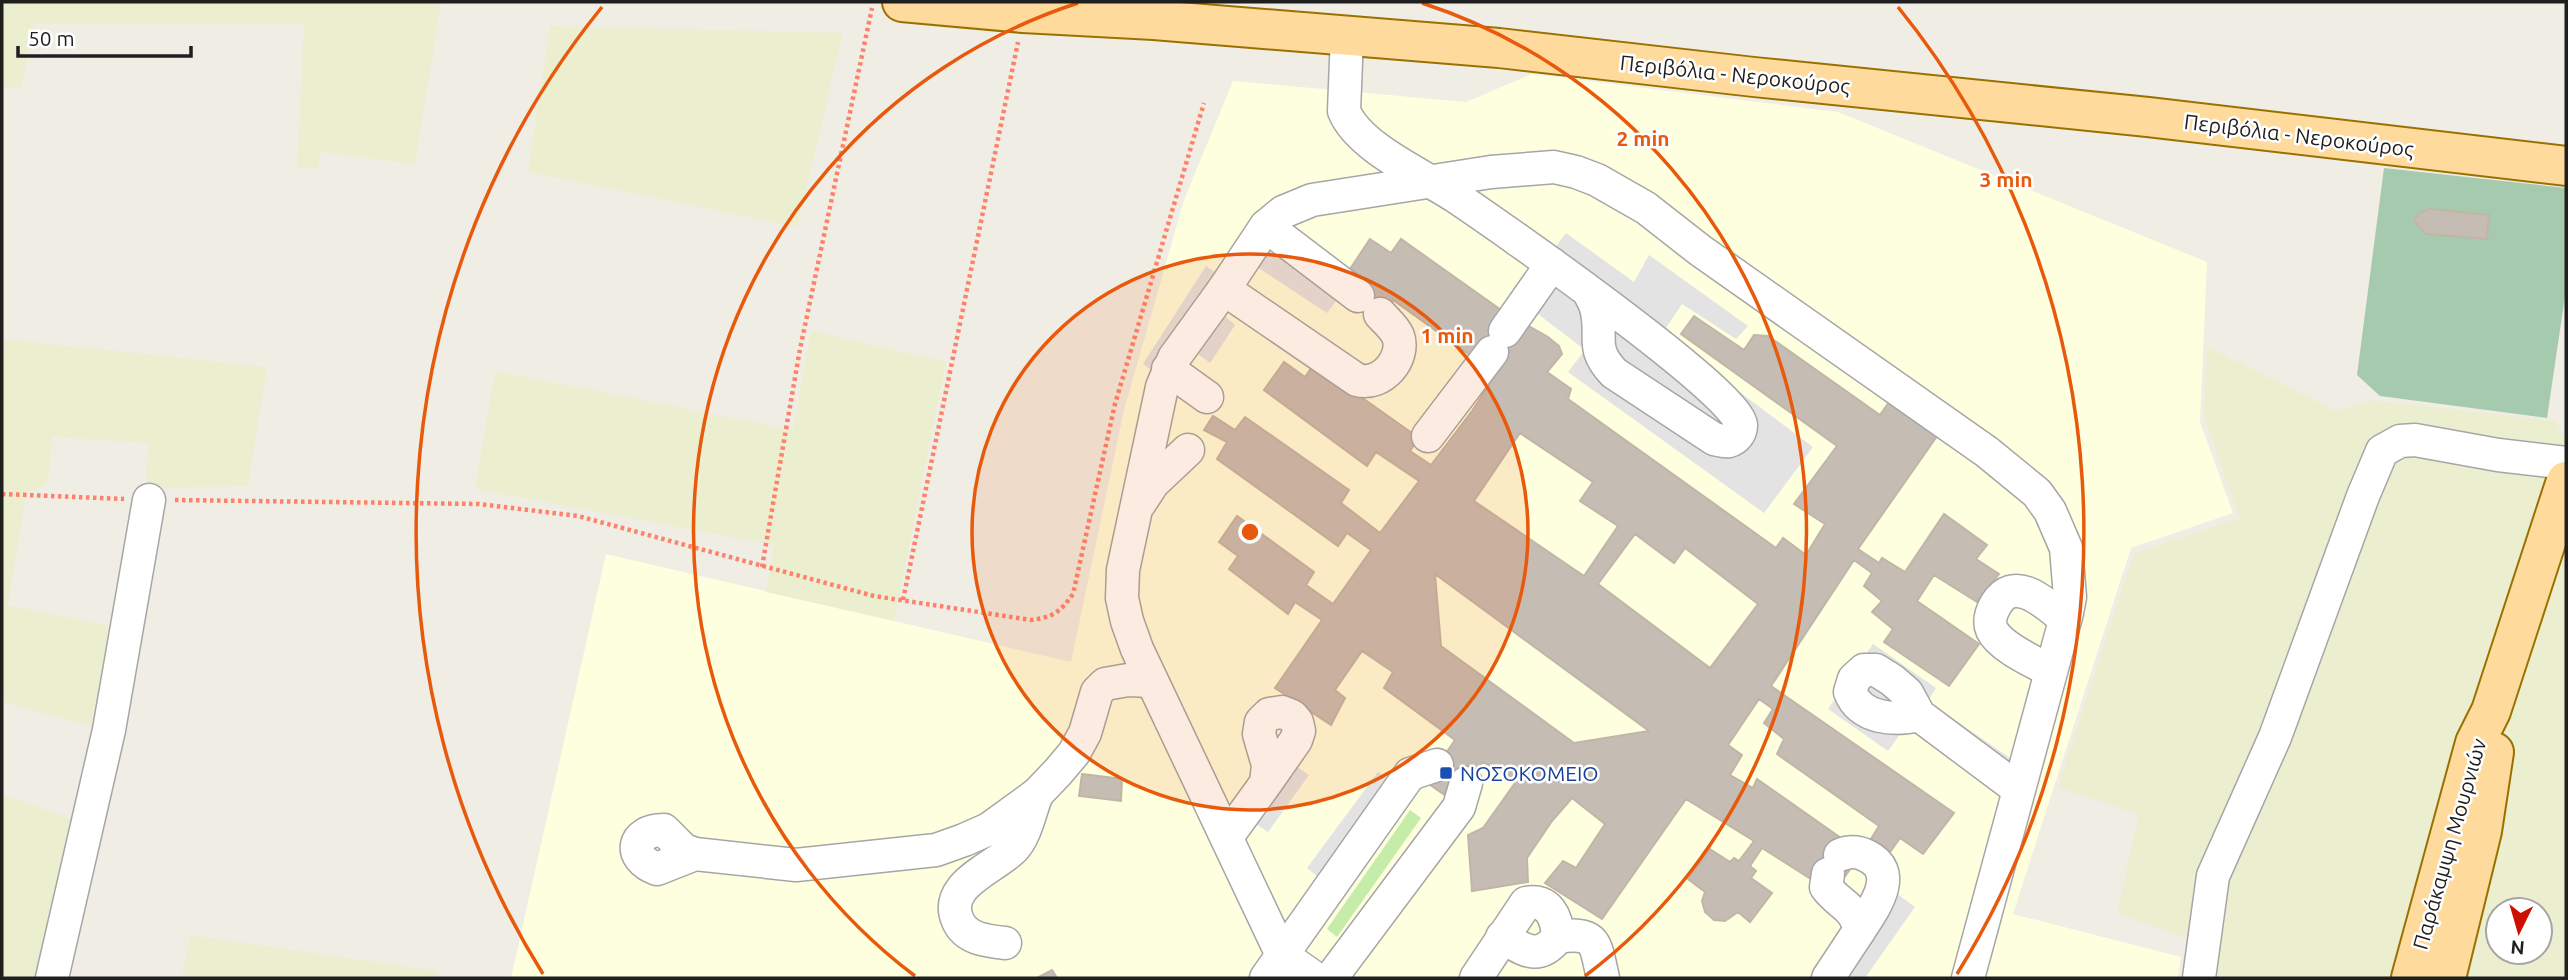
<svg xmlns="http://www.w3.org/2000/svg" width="2568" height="980" viewBox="0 0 2568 980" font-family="Ubuntu,sans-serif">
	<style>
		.education { fill: #fdffdf }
		.farmland { fill: #ebefd0; fill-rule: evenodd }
		.grass { fill: #c6ecaa }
		.cemetery { fill: #a5caad }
		.parking { fill: #e3e3e3 }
		.building { fill: #c5bcb4; stroke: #c2b5a7; stroke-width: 2; fill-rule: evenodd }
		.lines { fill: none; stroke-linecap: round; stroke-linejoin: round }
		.minor-casing { stroke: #a6a6a6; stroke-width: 35 }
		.major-casing { stroke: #9a7100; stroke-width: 42 }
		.path { stroke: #fe8269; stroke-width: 4.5; stroke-dasharray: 3.5 3.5; stroke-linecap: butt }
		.minor { stroke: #fff; stroke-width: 32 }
		.major { stroke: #feda9c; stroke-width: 38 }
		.ring { fill: none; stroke: #e8590c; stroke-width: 3.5 }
		.transit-dot { fill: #1a4fb4; stroke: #fff; stroke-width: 2.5 }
		.labels { text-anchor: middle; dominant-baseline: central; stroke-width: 5; stroke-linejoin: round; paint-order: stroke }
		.street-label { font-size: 21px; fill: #1f1f1f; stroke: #fff }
		.transit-label { font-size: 21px; fill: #164399; stroke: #fff; text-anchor: start }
		.centre { fill: #e8590c; stroke: #fff; stroke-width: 3.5 }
		.ring-label { font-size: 21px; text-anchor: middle; font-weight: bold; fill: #e8590c; stroke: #fff; stroke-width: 5; stroke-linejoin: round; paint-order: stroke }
	</style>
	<rect width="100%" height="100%" fill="#f0ede5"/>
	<!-- education -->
	<path class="education" d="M1532 74 1838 112 2207 262 2200 422 2233 513 2131 548 2013 914 2181 957 2178 978H511L606 554 1071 662 1124 410 1184 200 1233 81 1466 102Z"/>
	<!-- farmland -->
	<g class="farmland">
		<path d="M2 2H441L415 164 320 152 318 169 297 168 304 24H34L21 88H2Z"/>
		<path d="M550 26 843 33 797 227 528 172Z"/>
		<path d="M811 331 946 362 894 621 766 592 774 545 475 489 495 371 793 430Z"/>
		<path d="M2 339 267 367 248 486 146 488 148 443 52 437 48 482 26 495 8 605 114 627 94 727 2 702Z"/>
		<path d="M2207 347 2336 411 2371 400 2555 421 2566 440V978H2189L2193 941 2117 913 2139 814 2058 787 2133 554 2239 518 2204 416ZM2498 910H2540V952H2498Z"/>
		<path d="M2 794 71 819 35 978H2Z"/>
		<path d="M190 935 437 971 436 978H182Z"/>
	</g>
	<!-- grass -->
	<path class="grass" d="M1410 810 1421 818 1337 937 1327 929Z"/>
	<!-- cemetery -->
	<path class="cemetery" d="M2384 168 2566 188V289L2547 418 2380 396 2357 375Z"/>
	<!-- parking -->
	<g class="parking">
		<path d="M1262 216 1351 281 1327 313 1254 265 1223 314 1235 325 1210 363 1198 354 1176 388 1143 364 1206 266 1221 276Z"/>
		<path d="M1566 233 1634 282 1649 255 1748 326 1736 339 1682 304 1662 334 1813 447 1764 513 1568 372 1585 350 1517 298Z"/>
		<path d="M1873 644 1936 688 1928 701 2017 763 1997 791 1905 727 1888 751 1828 709Z"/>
		<path d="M1291 763 1309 775 1268 832 1250 820Z"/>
		<path d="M1378 772 1412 797 1324 882 1307 868Z"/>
		<path d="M1896 893 1915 907 1865 978H1836Z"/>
	</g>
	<!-- building -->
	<g class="building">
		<path d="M2430 209 2489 215 2487 239 2426 234 2414 221 2420 213Z"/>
		<path d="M1370 239 1391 253 1401 239 1504 312 1548 337 1559 346 1562 354 1547 372 1571 389 1568 399 1776 548 1783 538 1806 555 1825 524 1794 504 1837 446 1681 334 1694 316 1744 350 1754 335 1768 336 1880 415 1894 395 1942 429 1858 549 1879 563 1882 558 1905 572 1944 514 1987 545 1976 559 1999 574 1977 602 1934 575 1917 601 1979 644 1949 686 1884 642 1893 629 1872 612 1882 601 1864 586 1872 573 1854 560 1771 686 1954 813 1923 854 1900 838 1890 852 1871 839 1879 826 1777 754 1784 739 1764 723 1773 709 1759 699 1728 745 1742 755 1730 775 1753 788 1757 779 1841 838 1834 851 1853 865 1841 882 1814 881 1762 848 1750 866 1756 871 1751 878 1772 893 1750 922 1738 912 1725 921 1714 920 1705 912 1702 901 1705 892 1688 879 1710 849 1730 862 1734 858 1739 861 1754 841 1686 799 1602 919 1545 883 1563 861 1576 868 1605 824 1572 798 1552 821 1527 858 1528 882 1472 891 1468 835 1483 828 1515 783 1483 762 1453 801 1426 782 1455 740 1384 688 1393 672 1362 651 1335 690 1345 698 1331 725 1275 688 1322 620 1295 602 1288 614 1229 569 1238 556 1219 542 1237 516 1314 572 1306 585 1333 604 1371 550 1347 533 1338 546 1217 459 1227 442 1204 430 1213 416 1235 430 1245 417 1349 490 1341 503 1380 533 1419 481 1376 452 1367 466 1264 390 1284 362 1305 377 1314 364 1419 438 1410 451 1431 465 1472 411 1505 360 1474 358 1393 300 1377 317 1355 300 1369 282 1350 269ZM1520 433 1593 482 1580 501 1618 526 1584 576 1474 501ZM1635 534 1674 563 1685 548 1758 604 1710 668 1598 584ZM1435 574 1649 731 1574 743 1441 646Z"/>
		<path d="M1082 774 1122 779 1121 801 1079 796Z"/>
		<path d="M1052 970 1057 978H1037Z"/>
	</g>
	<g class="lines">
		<!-- minor casing -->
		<g class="minor-casing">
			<g id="minor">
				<path d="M1347 36 1344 111C1359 148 1423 175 1456 197 1495 223 1739 393 1741 425 1741 433 1736 439 1729 441 1724 442 1719 440 1714 439L1614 373C1589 347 1604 337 1596 308 1595 303 1591 297 1589 292"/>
				<path d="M1266 226 1358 296"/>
				<path d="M1224 289 1357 380C1382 387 1406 358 1398 336 1394 327 1386 321 1380 314"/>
				<path d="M1505 331 1552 264"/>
				<path d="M1168 369 1207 397"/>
				<path d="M1428 436 1492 352"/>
				<path d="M1140 503 1153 483 1188 450"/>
				<path d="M2051 671C2034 662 2000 647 1992 630 1988 621 1992 611 1996 604 2015 573 2047 605 2065 619"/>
				<path d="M1919 715C1894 721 1861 719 1850 692L1854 679 1864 670H1876L1892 680 1907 693 1919 715 2018 789"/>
				<path d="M1227 837 1266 783 1296 740 1299 731 1297 722 1292 716 1282 712 1269 714 1261 722 1259 734 1268 765 1266 783"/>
				<path d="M695 854 657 869C627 858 631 830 664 830L684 850 695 854 796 865 936 850 964 840 989 829 1037 794 1058 772 1074 753 1085 733 1097 692 1105 684 1128 680 1150 681"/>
				<path d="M1828 874 1826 887C1839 905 1857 907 1859 931 1873 909 1901 873 1867 856 1857 851 1849 851 1840 855"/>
				<path d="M1558 937C1598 931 1595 944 1603 978"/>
				<path d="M1005 943C987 941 966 939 958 921 942 885 993 869 1013 849 1026 836 1030 811 1037 794"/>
				<path d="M52 978 109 730 149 500"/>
				<path d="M1266 978 1410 774 1437 765"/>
				<path d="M1315 978 1282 955 1137 649 1127 621 1122 598 1123 570 1162 387 1174 358 1224 289 1266 226 1283 212 1312 200 1491 172 1554 167 1576 172 1597 180 1646 208 1701 251 1987 452 2037 493 2050 511 2066 548 2070 597 2067 613 1968 978"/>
				<path d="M1331 978 1459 807 1466 783"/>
				<path d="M1476 978 1526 903C1549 898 1557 918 1558 937 1538 962 1525 950 1502 937"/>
				<path d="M1828 978 1859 931"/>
				<path d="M2199 978 2213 876 2275 737 2363 496 2382 451 2400 441 2415 440 2498 455 2566 463"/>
			</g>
		</g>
		<!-- major casing -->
		<g class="major-casing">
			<g id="major">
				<path d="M902 2 1023 13 1154 20 1499 48 1754 77 2148 117 2566 166"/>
				<path d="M2411 978 2475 743 2491 711 2566 481"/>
				<path d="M2446 978 2482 831 2494 752"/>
			</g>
		</g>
		<!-- path -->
		<g class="path">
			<path d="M2 494 124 499"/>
			<path d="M175 500 479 504 578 516 874 596 1031 620C1054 617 1060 612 1073 594L1115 404 1204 103"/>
			<path d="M762 567 800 349 872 8"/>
			<path d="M903 600 1018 42"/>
		</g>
		<!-- minor -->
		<use href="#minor" class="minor"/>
		<!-- major -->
		<use href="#major" class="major"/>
	</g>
	<!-- distance rings -->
	<circle cx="1250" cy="532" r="278" fill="#e8590c" fill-opacity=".12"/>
	<g class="ring">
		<circle cx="1250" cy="532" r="278"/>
		<path d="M915 976A556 556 0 0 1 1078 3M1422 3A556 556 0 0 1 1585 976"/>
		<path d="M543 974A834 834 0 0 1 602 7M1898 7A834 834 0 0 1 1957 974"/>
	</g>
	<!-- markers -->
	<rect class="transit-dot" x="1439" y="766" width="14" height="14" rx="3.5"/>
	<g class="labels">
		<!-- street labels -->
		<g class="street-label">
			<text transform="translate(1735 74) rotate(6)">Περιβόλια - Νεροκούρος</text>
			<text transform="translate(2299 135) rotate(7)">Περιβόλια - Νεροκούρος</text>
			<text transform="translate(2449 844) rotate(-74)">Παράκαμψη Μουρνιών</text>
		</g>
		<!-- transit labels -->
		<g class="transit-label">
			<text x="1460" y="773">ΝΟΣΟΚΟΜΕΙΟ</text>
		</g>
	</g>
	<circle cx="1250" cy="532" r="10" class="centre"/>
	<g class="ring-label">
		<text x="1643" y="146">2 min</text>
		<text x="2006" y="187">3 min</text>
		<text x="1447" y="343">1 min</text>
	</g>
	<!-- border -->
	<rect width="2568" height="980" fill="none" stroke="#1f1f1f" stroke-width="7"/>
	<!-- north arrow -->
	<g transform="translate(2519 931) rotate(185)"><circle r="33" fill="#ffffff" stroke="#a5a5a5" stroke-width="2"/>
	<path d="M0-5L12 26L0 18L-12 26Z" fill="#ce0e00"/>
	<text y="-10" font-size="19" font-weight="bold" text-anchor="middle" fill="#1f1f1f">N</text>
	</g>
	<!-- scale -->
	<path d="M18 46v10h173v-10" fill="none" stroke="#1f1f1f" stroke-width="3.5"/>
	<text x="28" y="46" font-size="21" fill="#1f1f1f" stroke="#ffffff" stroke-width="5" paint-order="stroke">50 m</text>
</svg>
